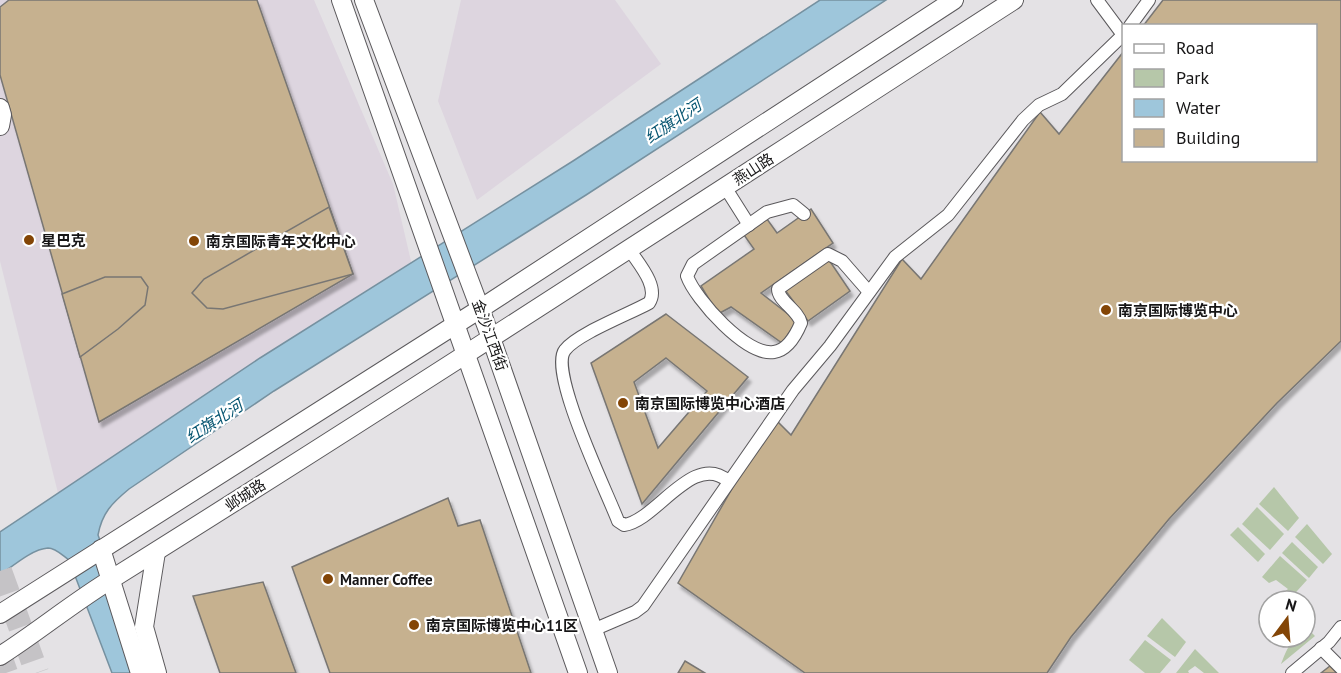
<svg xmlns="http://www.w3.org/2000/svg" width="1341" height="673" viewBox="0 0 1341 673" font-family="'PT Sans','Noto Sans SC',sans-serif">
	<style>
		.built { fill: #ddd5df }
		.green { fill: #b6c7a9 }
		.water { fill: #9ec6db; stroke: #7691a0; stroke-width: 1.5 }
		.building { fill: #c6b18f; stroke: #787673; stroke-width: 1.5; fill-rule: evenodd; filter: url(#shadow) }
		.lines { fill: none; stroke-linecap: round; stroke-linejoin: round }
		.highway-tunnel { stroke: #c5c3c6; stroke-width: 24; stroke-dasharray: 24 12; stroke-linecap: butt }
		.street-casing { stroke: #5b595c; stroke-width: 14 }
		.secondary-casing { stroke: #5b595c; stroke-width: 20 }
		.street { stroke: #fff; stroke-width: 12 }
		.secondary { stroke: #fff; stroke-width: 18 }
		.poi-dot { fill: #834506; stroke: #fff; stroke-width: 2 }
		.labels { text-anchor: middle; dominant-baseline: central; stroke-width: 4.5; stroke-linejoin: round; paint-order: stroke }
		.street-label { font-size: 15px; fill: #171617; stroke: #fff }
		.poi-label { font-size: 15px; font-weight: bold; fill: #171617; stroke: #fff; text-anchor: start }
		.water-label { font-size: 16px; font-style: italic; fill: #065571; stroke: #fff }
	</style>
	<defs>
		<filter id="shadow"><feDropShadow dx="3" dy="5" stdDeviation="1.5" flood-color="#0004"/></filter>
	</defs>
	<rect width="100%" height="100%" fill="#e4e2e5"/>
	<!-- built -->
	<g class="built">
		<path d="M0 0H314L393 184 414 274 60 501 0 261Z"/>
		<path d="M461 0H615L661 64 477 200 438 101Z"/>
	</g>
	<!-- green -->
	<g class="green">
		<path d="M1274 487 1299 518 1288 531 1259 504Z"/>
		<path d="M1257 507 1284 534 1270 550 1242 524Z"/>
		<path d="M1307 524 1332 554 1323 564 1295 537Z"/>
		<path d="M1238 527 1265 554 1258 562 1230 535Z"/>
		<path d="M1292 542 1318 567 1309 578 1282 553Z"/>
		<path d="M1280 556 1307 580 1288 601 1282 594 1288 589 1276 580 1269 583 1262 577Z"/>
		<path d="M1162 618 1186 642 1175 657 1147 636Z"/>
		<path d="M1308 629 1315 636 1281 664C1286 652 1290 637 1305 637Z"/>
		<path d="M1145 640 1171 660 1160 673H1145L1129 660Z"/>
		<path d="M1195 649 1219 673H1204L1195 666 1188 671 1189 673H1176Z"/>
	</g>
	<!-- water -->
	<path class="water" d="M820 0H886L586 195 274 391 129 489C112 503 102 513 98 535L149 673H112L69 560C63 556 56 548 48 548 32 549 13 566 0 575V532L260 358 573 161Z"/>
	<!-- building -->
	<g class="building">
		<path d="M9 0H257L353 274 99 422 0 75V7Z"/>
		<path d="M1163 0H1341V341L1277 403 1169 519 1071 637 1047 673H805L678 583 773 417 791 435 902 259 921 279 1040 112 1059 134 1124 51V160H1316V26H1143Z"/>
		<path d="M329 207 353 274 223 309 207 308 192 293 204 279Z"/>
		<path d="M811 209 833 243 761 293 797 321 782 343 731 307 718 314 701 286 754 249 744 235 767 219 777 233Z"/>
		<path d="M829 260 850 291 808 321 785 290Z"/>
		<path d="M105 277H141L148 287 145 305 118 329 80 357 62 294Z"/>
		<path d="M666 314 748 377 642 504 591 363ZM666 358 707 391 658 448 634 382Z"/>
		<path d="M448 498 458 526 480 520 531 673H330L292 567Z"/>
		<path d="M263 582 296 673H220L193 596Z"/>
		<path d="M685 661 705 673H678Z"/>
		<path d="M1330 666 1337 673H1321Z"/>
	</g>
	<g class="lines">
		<!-- highway-tunnel -->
		<g class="highway-tunnel">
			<path d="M0 571 37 673"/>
			<path d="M0 656 6 673"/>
		</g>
		<!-- street casing -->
		<g class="street-casing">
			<g id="street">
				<path d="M1097 0 1123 35"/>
				<path d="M1130 26 1149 0"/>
				<path d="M725 187 749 225"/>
				<path d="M804 214 793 205 767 212 693 264 687 276C695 299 747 357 774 352 788 350 796 335 801 323 798 310 778 301 778 289L828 254 842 261 869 292"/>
				<path d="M629 249C638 263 660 287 649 303 629 314 577 334 565 350 548 371 607 492 618 521L624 525C656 521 693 451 728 481"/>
				<path d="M593 630 635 612 643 606 793 390 830 346 895 257 948 215 1023 120 1039 105 1062 94 1124 34"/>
				<path d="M1321 648 1341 668"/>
				<path d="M1292 673 1329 642 1341 627"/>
			</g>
		</g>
		<!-- secondary casing -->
		<g class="secondary-casing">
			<g id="secondary">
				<path d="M341 0 578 673"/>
				<path d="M364 0 491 338 608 673"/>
				<path d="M0 108 2 115 0 126"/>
				<path d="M101 549 140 673"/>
				<path d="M156 552 144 627 157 673"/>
				<path d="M0 614 480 309 954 0"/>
				<path d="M0 656C39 631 75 601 115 577 417 388 715 193 1014 0"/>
			</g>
		</g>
		<!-- street -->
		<use href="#street" class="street"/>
		<!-- secondary -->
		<use href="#secondary" class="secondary"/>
	</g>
	<!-- markers -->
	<g class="poi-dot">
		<circle cx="29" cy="240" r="6"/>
		<circle cx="194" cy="241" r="6"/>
		<circle cx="1106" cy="310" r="6"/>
		<circle cx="623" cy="403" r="6"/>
		<circle cx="328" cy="579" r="6"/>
		<circle cx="414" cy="625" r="6"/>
	</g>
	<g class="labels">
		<!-- street labels -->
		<g class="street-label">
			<text transform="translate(753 169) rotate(-33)">燕山路</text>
			<text transform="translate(490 335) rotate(70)">金沙江西街</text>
			<text transform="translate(245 495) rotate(-33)">邺城路</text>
		</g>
		<!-- poi labels -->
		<g class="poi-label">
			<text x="41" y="240">星巴克</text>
			<text x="206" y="241">南京国际青年文化中心</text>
			<text x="1118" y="310">南京国际博览中心</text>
			<text x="635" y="403">南京国际博览中心酒店</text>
			<text x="340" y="579">Manner Coffee</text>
			<text x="426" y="625">南京国际博览中心11区</text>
		</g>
		<!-- water labels -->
		<g class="water-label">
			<text transform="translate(673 121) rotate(-34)">红旗北河</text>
			<text transform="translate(214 421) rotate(-33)">红旗北河</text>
		</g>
	</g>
	<!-- legend -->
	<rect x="1122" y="24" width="195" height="138" fill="#ffffff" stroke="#a2a2a2" stroke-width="1.5"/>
	<rect x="1134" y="44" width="30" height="9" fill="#ffffff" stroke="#a2a2a2" stroke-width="1.5"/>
	<text x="1176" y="54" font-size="18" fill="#171617">Road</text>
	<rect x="1134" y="69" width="30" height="18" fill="#b6c7a9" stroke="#a2a2a2" stroke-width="1.5"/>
	<text x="1176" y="84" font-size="18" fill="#171617">Park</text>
	<rect x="1134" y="99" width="30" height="18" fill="#9ec6db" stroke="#a2a2a2" stroke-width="1.5"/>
	<text x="1176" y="114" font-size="18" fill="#171617">Water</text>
	<rect x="1134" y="129" width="30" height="18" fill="#c6b18f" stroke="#a2a2a2" stroke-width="1.5"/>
	<text x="1176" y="144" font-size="18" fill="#171617">Building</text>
	<!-- north arrow -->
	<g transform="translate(1287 619) rotate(16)"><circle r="28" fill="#ffffff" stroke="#a2a2a2" stroke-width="1.5"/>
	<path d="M0-4.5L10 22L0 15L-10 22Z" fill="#834506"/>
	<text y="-9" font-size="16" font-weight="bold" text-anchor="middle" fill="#171617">N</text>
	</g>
</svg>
